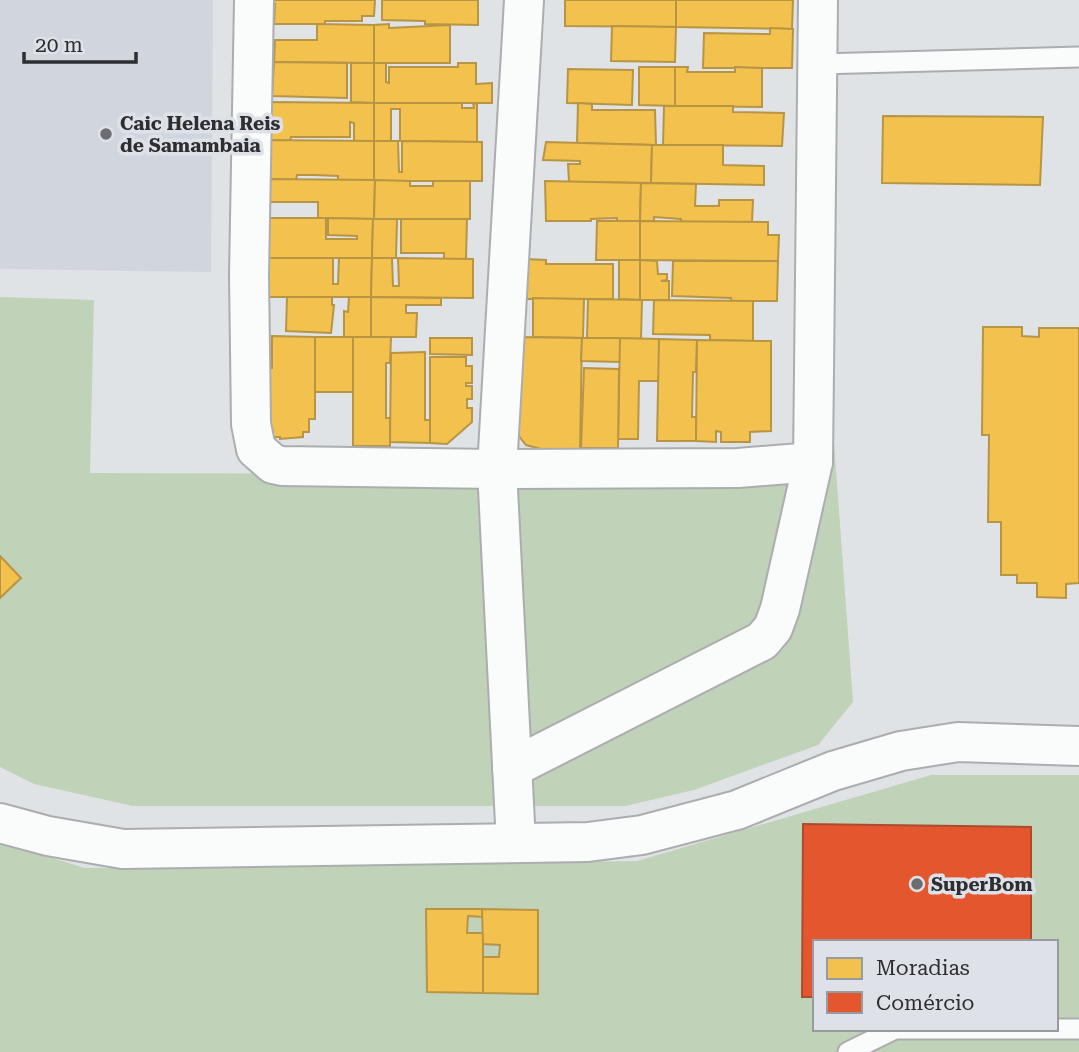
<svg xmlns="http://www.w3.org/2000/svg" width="1079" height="1052" viewBox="0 0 1079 1052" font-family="'Roboto Serif',serif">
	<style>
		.built { fill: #d0d5de }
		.green { fill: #c0d2b8; fill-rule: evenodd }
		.homes { fill: #f2c14e; stroke: #b79545; stroke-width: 2 }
		.shops { fill: #e4572e; stroke: #ad4b2f; stroke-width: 2 }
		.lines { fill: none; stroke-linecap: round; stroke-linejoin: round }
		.lane-casing { stroke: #abadaf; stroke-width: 23 }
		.street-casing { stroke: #abadaf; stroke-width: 42 }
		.lane { stroke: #fafbfb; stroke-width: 19 }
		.street { stroke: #fafbfb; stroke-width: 38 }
		.poi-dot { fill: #6c6d70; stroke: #dee2e8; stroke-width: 2.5 }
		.labels { text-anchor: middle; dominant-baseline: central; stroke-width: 7; stroke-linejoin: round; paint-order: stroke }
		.poi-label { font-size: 19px; font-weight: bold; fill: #2d2e31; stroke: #dee2e8; text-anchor: start }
	</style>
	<rect width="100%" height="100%" fill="#e0e3e6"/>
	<!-- built -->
	<path class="built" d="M0 0H213L211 272 0 269Z"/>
	<!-- green -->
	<g class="green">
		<path d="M0 297 94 300 90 473 788 475 832 415 853 702 818 745 694 790 625 806H133L34 784 0 767Z"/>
		<path d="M931 775H1079V1052H0V842L85 868 637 861ZM815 942H1056V1029H815Z"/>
	</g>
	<!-- homes -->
	<g class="homes">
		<path d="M270 0H375L374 16H362V21H325V24H274L275 4H270Z"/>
		<path d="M382 0H478V25L425 24V21L382 20Z"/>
		<path d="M565 0H676V27L565 26Z"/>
		<path d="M676 0H793L792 29 676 27Z"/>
		<path d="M317 24 374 25V63L274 62 275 40H317Z"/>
		<path d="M389 24V28L450 25V63H374V25Z"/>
		<path d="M612 26 676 27 675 62 611 61Z"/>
		<path d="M770 28 793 29 792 68H703L704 33 770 34Z"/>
		<path d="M274 62 347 63V98L272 96Z"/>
		<path d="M351 63H374V103L351 102Z"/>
		<path d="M374 63H386V82L389 83V67H458V63H476V84L492 83V103H374Z"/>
		<path d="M639 67H675V106L639 105Z"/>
		<path d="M675 67H688L687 72H735V67L762 68V107L675 106Z"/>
		<path d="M568 69 633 70 632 105 567 103Z"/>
		<path d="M270 102 374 103V141H354V123L350 122V137H291L290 141H269Z"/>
		<path d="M374 103H462V108H474L473 103 477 104V142L400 141V109H391V141H374Z"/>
		<path d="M578 103 592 104V110H655L656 145 577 143Z"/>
		<path d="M664 106H733V112L784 113 782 146 663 145Z"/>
		<path d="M883 116 1043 117 1040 185 882 183Z"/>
		<path d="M265 140 374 141V181L338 180V176L314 175H297L296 180 266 179Z"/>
		<path d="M374 141H398L399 172H402V141L482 142V181H374Z"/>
		<path d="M546 142 652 145 651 183 569 182 568 164H580V161L543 160Z"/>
		<path d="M652 145H723V165L764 166V185L651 183Z"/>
		<path d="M266 179 375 180 374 219 318 218V202H267Z"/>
		<path d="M375 180 410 181V186H433V181H470V219H374Z"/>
		<path d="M545 181 641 183 640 221H617V218L591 219V221H546Z"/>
		<path d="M641 183 696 184 695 206H719V200H753L752 222H681V219L654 217V221H640Z"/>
		<path d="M259 218H326V239H357V236L328 235V218L373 219 372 258H259Z"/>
		<path d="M373 219H397L396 258H372Z"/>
		<path d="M401 219H467L466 259H444V253H401Z"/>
		<path d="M597 221H640V260H596Z"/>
		<path d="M640 221 768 222V235H779L778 261 640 260Z"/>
		<path d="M264 258H333V284H338L339 258H372L371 297H263Z"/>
		<path d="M372 258H392L393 286H399L398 258 473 259V298L371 297Z"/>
		<path d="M525 259 546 260V264H613V299H525Z"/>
		<path d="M619 260H640V300L619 299Z"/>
		<path d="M640 260 657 261 658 274H667V280L661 281H669V300H640Z"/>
		<path d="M673 261H778L777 301H731V298L672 296Z"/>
		<path d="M287 297H332V305H334L331 333 286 331Z"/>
		<path d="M349 297H371V337H344V311L348 312Z"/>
		<path d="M371 297 441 298V305H406V313H417L416 337H371Z"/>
		<path d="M533 298 584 299 583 338 533 337Z"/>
		<path d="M588 299 642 300 641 339 587 338Z"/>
		<path d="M654 300 753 301V341L710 340V335L653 334Z"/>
		<path d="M983 327H1022V336L1039 337V328H1079V583L1066 584V598L1037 597V583H1017V575H1001V522H988L989 435H982Z"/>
		<path d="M272 336 315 337V419H309V432H303V437L280 439V437H273V430L270 429V368H272Z"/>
		<rect x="315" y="337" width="38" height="55"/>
		<path d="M353 337H391L390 363H386V418H390V446H353Z"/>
		<path d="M516 337 582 338 580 450H545L526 445 515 431Z"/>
		<path d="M430 338H472V355L430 354Z"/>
		<path d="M582 338H620V362L581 361Z"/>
		<path d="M620 338 659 339V381H639L638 439H618Z"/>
		<path d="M659 339 697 340 696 372H693L692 417H696V441H657Z"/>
		<path d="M697 340 771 341V431L750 432V442H721V432L716 431V442L696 441Z"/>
		<path d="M425 352V420H430V443L390 442 391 353Z"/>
		<path d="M430 357H466V366H472V383H466V386H472V399H467V408H472V422L447 444 430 443Z"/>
		<path d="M584 368 619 369 618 448H581Z"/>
		<path d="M0 556 21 578 0 598Z"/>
		<path d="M426 909H482L483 917 468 916 467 933H483V993L427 992Z"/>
		<path d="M482 909 538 910V994L483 993V957H499L500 945 483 944Z"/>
	</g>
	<!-- shops -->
	<path class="shops" d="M803 824 1031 827V942H815V997H802Z"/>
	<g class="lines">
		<!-- lane casing -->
		<g class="lane-casing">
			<g id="lane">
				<path d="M818 64 1079 57"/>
				<path d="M848 1052 895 1029H1079"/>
			</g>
		</g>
		<!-- street casing -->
		<g class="street-casing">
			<g id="street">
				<path d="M254 0 249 275 251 424 256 449 273 464 282 466 497 469 738 468 813 462 818 0"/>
				<path d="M512 768 762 641 773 628 780 609 813 462"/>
				<path d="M0 823 48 836 123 849 588 842 642 835 737 810 833 771 901 751 958 742 1079 746"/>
				<path d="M516 843 497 469 524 0"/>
			</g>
		</g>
		<!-- lane -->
		<use href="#lane" class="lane"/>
		<!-- street -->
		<use href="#street" class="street"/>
	</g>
	<!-- markers -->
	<g class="poi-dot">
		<circle cx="106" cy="134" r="7"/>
		<circle cx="917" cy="884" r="7"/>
	</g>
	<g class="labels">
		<!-- poi labels -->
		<g class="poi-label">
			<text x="120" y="123">Caic Helena Reis<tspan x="120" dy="22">de Samambaia</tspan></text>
			<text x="931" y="884">SuperBom</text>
		</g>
	</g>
	<!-- legend -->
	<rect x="813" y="940" width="245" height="91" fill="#dee2e8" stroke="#979a9f" stroke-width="2"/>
	<rect x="827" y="958" width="35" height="21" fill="#f2c14e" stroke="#979a9f" stroke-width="2"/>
	<text x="876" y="975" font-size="21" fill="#2d2e31">Moradias</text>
	<rect x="827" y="992" width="35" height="21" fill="#e4572e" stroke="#979a9f" stroke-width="2"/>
	<text x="876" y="1010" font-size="21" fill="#2d2e31">Comércio</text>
	<!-- scale -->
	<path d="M24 52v10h112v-10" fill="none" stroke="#2d2e31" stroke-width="3.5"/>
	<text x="35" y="52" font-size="21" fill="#2d2e31" stroke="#dee2e8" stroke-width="5" paint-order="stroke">20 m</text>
</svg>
